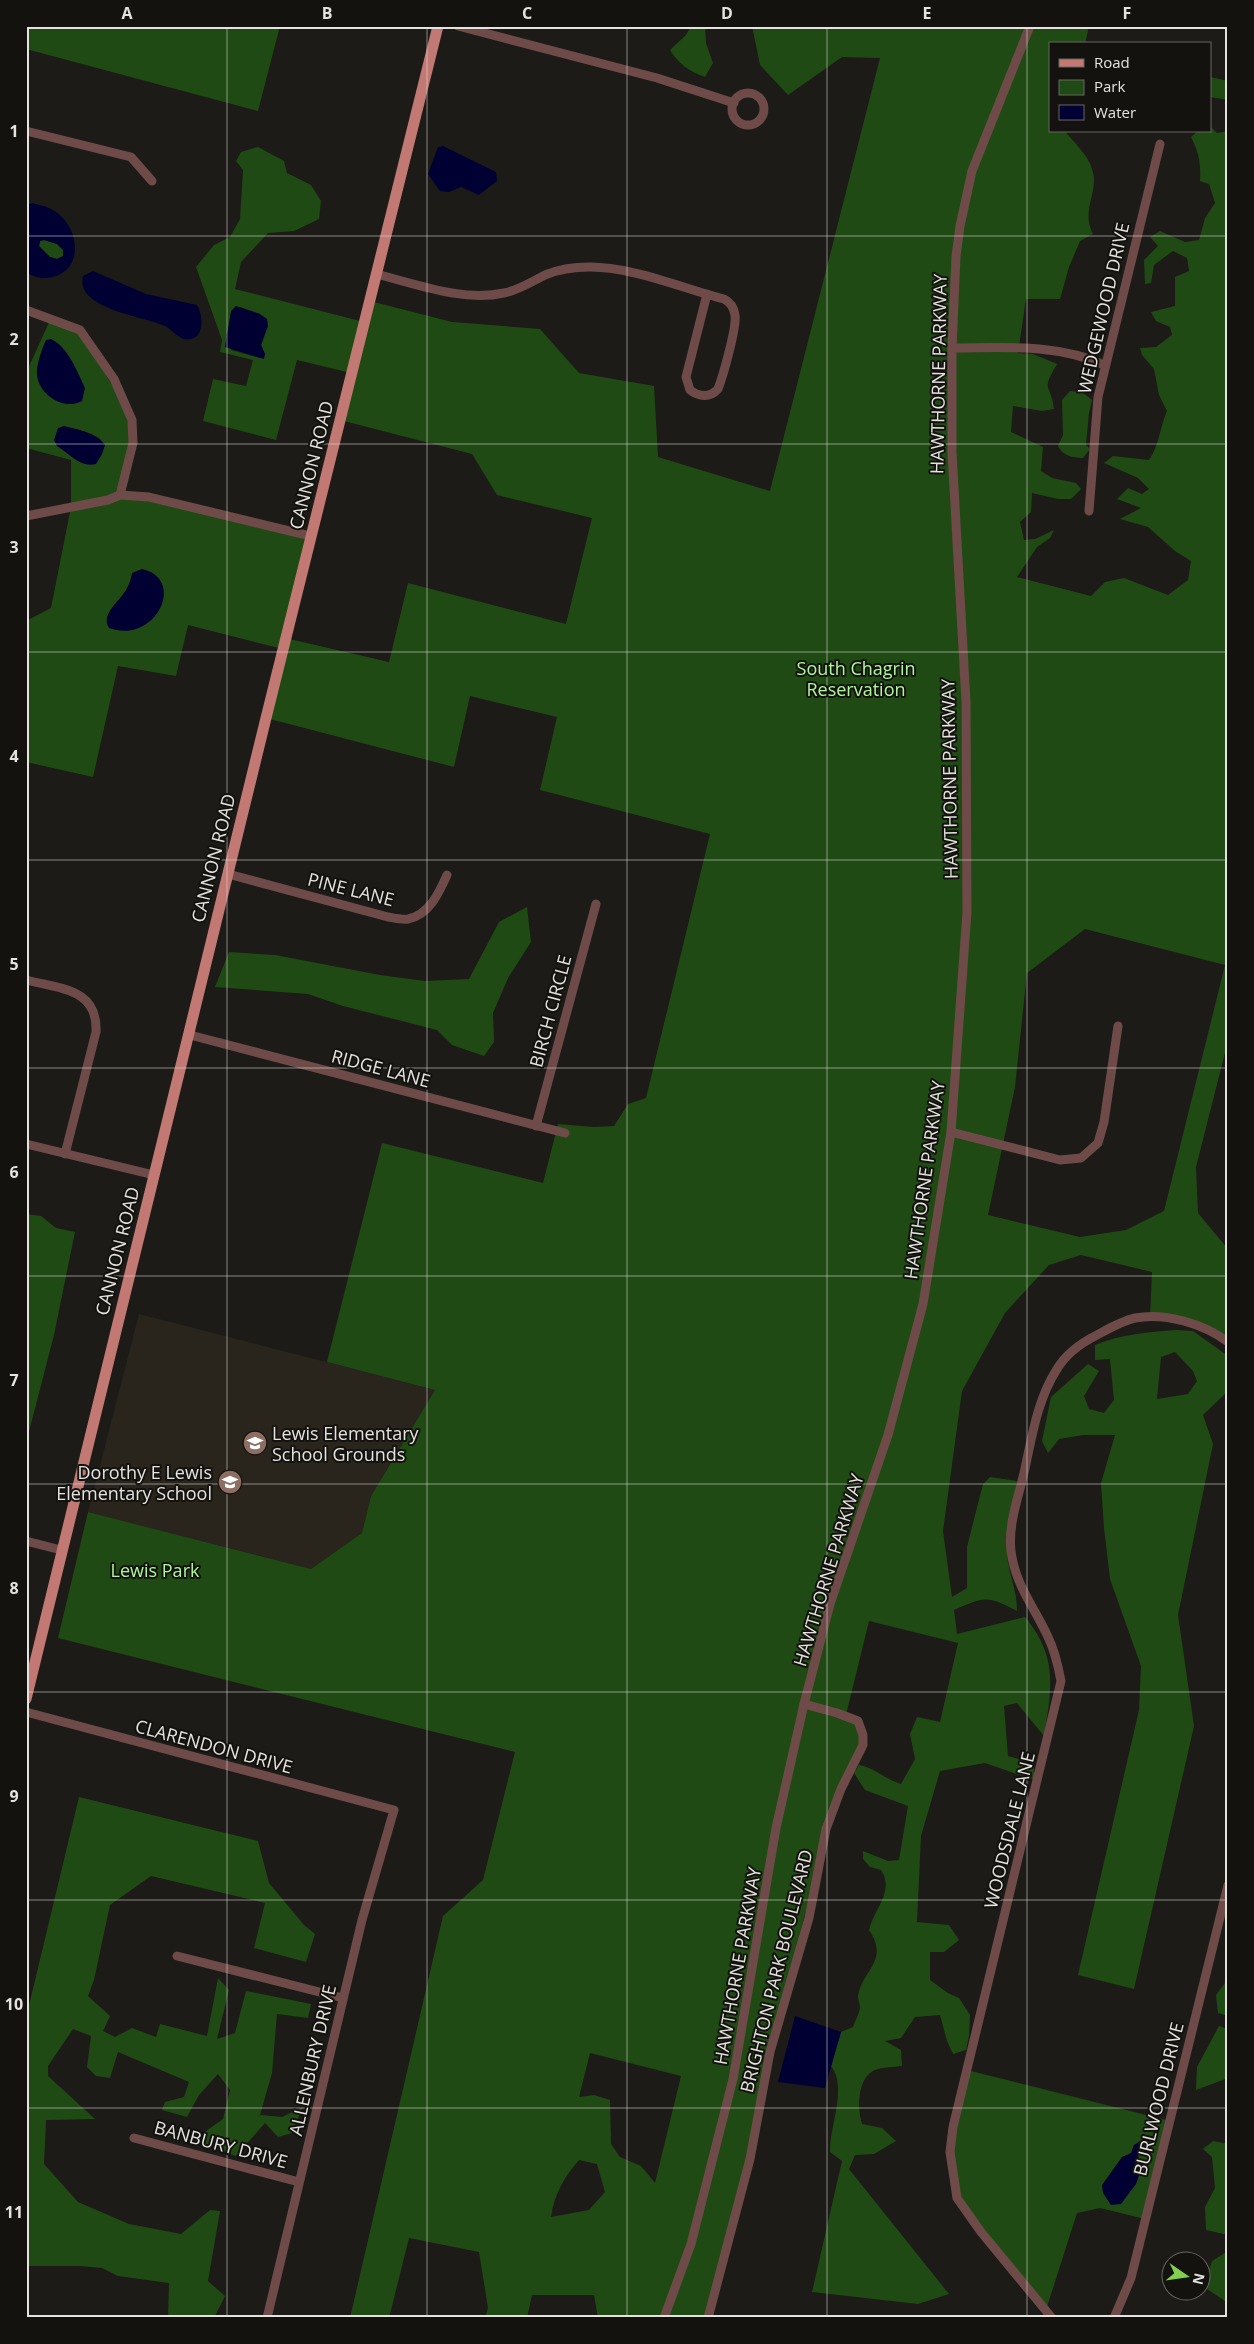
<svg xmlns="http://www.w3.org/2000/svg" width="1254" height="2344" viewBox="0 0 1254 2344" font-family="'Open Sans',sans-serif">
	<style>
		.built { fill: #29251c }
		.green { fill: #204a14; fill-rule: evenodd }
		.water { fill: #000032; fill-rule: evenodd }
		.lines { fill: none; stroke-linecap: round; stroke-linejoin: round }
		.minor { stroke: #6e4b48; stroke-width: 9 }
		.major { stroke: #c27974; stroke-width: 11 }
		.grid { fill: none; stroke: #e4e3e0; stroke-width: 1; stroke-opacity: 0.55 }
		.labels { text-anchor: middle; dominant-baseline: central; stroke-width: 4; stroke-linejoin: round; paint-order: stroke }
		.street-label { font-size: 18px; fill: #e4e3e0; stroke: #13120e }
		.park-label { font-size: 18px; fill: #aff79d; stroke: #13120e }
		.poi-label { font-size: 18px; fill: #e4e3e0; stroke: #13120e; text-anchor: start }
		.neatline { fill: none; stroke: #e4e3e0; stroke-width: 2 }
		.grid-label { font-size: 16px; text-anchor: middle; font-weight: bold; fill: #e4e3e0 }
	</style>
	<rect width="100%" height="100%" fill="#1c1b17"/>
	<!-- built -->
	<path class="built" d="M139 1314 435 1390 371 1496 362 1533 311 1569 88 1512Z"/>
	<!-- green -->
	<g class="green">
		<path d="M26 26H280L258 111 26 49Z"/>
		<path d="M691 26H705L706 43 713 63 705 77C688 71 679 64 670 50L686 35Z"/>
		<path d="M752 26H1089L1085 44H1050V131H1065C1074 143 1088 155 1092 169 1100 191 1080 210 1093 234L1080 241 1069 267 1060 299H1026L1018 353 1033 354 1057 364C1040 393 1051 382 1054 409L1042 411 1013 406 1011 432 1043 447 1041 471 1052 478 1076 483 1081 489 1071 499H1058L1032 493 1031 512 1020 522 1024 540 1035 539 1054 530 1050 538 1037 547 1017 577 1091 596 1105 582 1124 578 1168 595 1188 580 1191 561 1175 551 1148 527 1120 519 1141 508 1117 499 1128 488 1142 494 1149 489 1138 478 1104 463 1113 456 1149 460C1159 446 1160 427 1167 411L1159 395 1154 369 1142 355 1140 348 1156 347 1172 335 1170 327 1156 321 1151 312 1175 306V277L1189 271 1187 258 1173 251 1154 265 1151 283 1145 284 1144 260 1158 246 1150 237 1160 231 1185 242 1199 240 1205 218 1215 203 1209 184 1200 181C1201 164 1199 152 1191 137L1198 131H1210V126L1217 133 1228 131V1041L1196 1167 1198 1213 1228 1249V1342L1214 1331 1150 1317 1152 1272 1081 1255 1049 1265 1005 1313 962 1391 943 1531 952 1597 967 1588V1547L983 1484 990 1477 1017 1481C1013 1502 1004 1541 1008 1562 1011 1581 1017 1591 1017 1611 986 1595 985 1597 954 1610L957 1634 1025 1617C1058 1657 1052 1688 1044 1736L1017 1703 1004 1706 1008 1756 1034 1763V1780L985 1763 940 1771 921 1836 917 1922 949 1925 959 1940 944 1952H930V1980L948 1993 959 1998 970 2015 969 2036 966 2050 953 2054 947 2041 940 2015 915 2017 901 2038 885 2041 901 2050 902 2066C894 2067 882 2067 875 2070 857 2078 857 2108 862 2124L882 2128 896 2141 874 2154 855 2155 849 2169 949 2294 918 2304 812 2292 842 2161 830 2152C829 2126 848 2088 831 2066L841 2032 853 2027C855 2021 859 2014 860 2008 860 2004 858 2000 858 1996 862 1970 890 1961 869 1930 874 1909 895 1891 881 1870L870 1867 863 1859V1851L888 1861 899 1860 908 1806 865 1790 854 1773 859 1765C875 1768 885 1779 901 1784L915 1759 910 1734 917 1717 940 1722 958 1643 869 1621 846 1715 852 1717 863 1735C810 1862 786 1997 756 2131 743 2194 724 2256 708 2318H598L594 2295H532L527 2318H485L488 2308 479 2252 409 2238 389 2318H350L443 1916 483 1880 515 1752 58 1638 88 1512 311 1569 362 1533 371 1496 435 1390 327 1362 382 1143 543 1183 558 1124 594 1127 614 1126 628 1104 646 1098 710 834 540 790 557 717 470 696 454 767 266 718 283 649 188 625 176 676 118 666 93 777 26 762V621L51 608 71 507V460L26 448V373L51 318 80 330 132 420 133 443 120 495 307 537 285 638 389 662 408 583 566 624 592 518 497 495 472 454 340 420 351 373 297 360 276 440 203 421 213 379 246 386 253 360 220 352 222 340 196 267 214 245 230 237 240 219 243 170 236 161 241 152 258 147 284 161 287 173 311 185 321 201 319 219 294 231 268 233 241 262 235 289 364 322 370 301 452 322 540 329 579 373 654 386 658 457 770 491 880 58 842 57 788 95 760 65ZM240 307 260 314 264 336 261 345 265 354 260 358 231 350 226 335ZM84 431 99 438 105 445 72 457 57 446ZM1085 929 1225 965 1164 1211 1126 1230 1080 1237 988 1215 1015 1087 1027 973ZM590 2053 681 2076 655 2183 641 2166 620 2157 611 2144 610 2100 594 2095 579 2097ZM579 2160 597 2164 605 2192 589 2210 551 2217C554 2195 564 2177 579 2160Z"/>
		<path d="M1210 77 1228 81V100L1210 97Z"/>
		<path d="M44 240 57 244 63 250V256L57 259 50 257 39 246 40 241Z"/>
		<path d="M1070 391 1082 392 1092 400 1089 413 1086 445 1090 449 1083 458C1072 457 1064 457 1058 446L1063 435 1062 400Z"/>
		<path d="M527 907 531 942 508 978 493 1013 494 1042 484 1056 452 1045 437 1030 343 1006 308 994 215 987 229 952 275 955 380 975 425 981 469 979 499 922Z"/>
		<path d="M26 1214 41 1216 56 1228 75 1232 54 1335 26 1443Z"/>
		<path d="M1176 1330 1193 1331 1228 1356V1394L1226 1393 1203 1415 1213 1444 1178 1615 1194 1726 1134 1989 1078 1975 1139 1710 1141 1666 1110 1579 1104 1528 1101 1483 1115 1435H1083L1059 1439 1048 1453 1042 1441 1051 1397 1088 1364 1099 1371 1084 1396 1089 1409 1104 1413 1114 1400 1110 1359 1095 1360V1345C1122 1334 1148 1332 1176 1330ZM1175 1352 1193 1371 1197 1381 1188 1394 1157 1399 1161 1357Z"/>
		<path d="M79 1797 258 1841 269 1883 304 1925 315 1934 306 1962 254 1948 265 1903 151 1876 110 1905 94 1980 88 1996 110 2016 103 2031 115 2037 132 2028 156 2037 160 2024 207 2036 218 1978 229 1990 217 2039 235 2033 246 1991 311 2004 308 2018 277 2014 272 2073 260 2115 282 2117 303 2107 292 2133 278 2137 265 2123 236 2156 201 2144 199 2136 223 2119 230 2090 218 2074 199 2095 187 2117 162 2110 165 2102 184 2097 189 2082 118 2052 110 2078 96 2076 87 2067 91 2036 73 2029 48 2066V2076L95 2119 46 2120 44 2164 78 2202 129 2224 181 2234 210 2210 220 2211 208 2281 225 2296 214 2318H168L169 2283 118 2276 102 2268 80 2266H26V2018Z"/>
		<path d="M1228 1979V2016L1218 2013 1216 1995Z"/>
		<path d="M1219 2026 1228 2029V2078L1196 2090 1197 2067Z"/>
		<path d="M967 2070 1170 2121 1145 2219 1100 2208 1077 2213 1046 2310C1014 2270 948 2205 950 2152 951 2130 962 2093 967 2070Z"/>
		<path d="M1213 2141 1228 2144V2235L1206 2230 1205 2207 1215 2188 1212 2157 1203 2149Z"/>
		<path d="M1228 2251V2303L1204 2287 1212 2261Z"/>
	</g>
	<!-- water -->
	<g class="water">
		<path d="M443 146 496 172 497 181 479 195 461 187 449 192 440 191 428 174 438 147Z"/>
		<path d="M33 203C38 205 46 206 51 209 82 225 86 276 45 278 39 279 32 275 26 273V205ZM44 240 57 244 63 250V256L57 259 50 257 39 246 40 241Z"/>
		<path d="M93 271 146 294 197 305C204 316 205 343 184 339 177 337 171 329 165 326 143 316 75 309 83 276Z"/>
		<path d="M236 306 260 314 267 319 268 326 261 345 265 354 264 359 225 347 231 311Z"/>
		<path d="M51 339C68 347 77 371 85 388L82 401C64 411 39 395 37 375 36 365 42 349 46 340Z"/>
		<path d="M64 426C79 430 95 432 105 445L102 454 96 464C79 468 70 453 57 446L54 440 58 428Z"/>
		<path d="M142 569C187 579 156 645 109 628 100 613 121 601 127 588 130 583 131 578 132 573Z"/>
		<path d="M795 2016 841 2032 825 2088 778 2082Z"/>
		<path d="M1147 2137 1151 2138 1138 2152 1140 2173 1136 2184 1121 2204 1111 2205 1103 2193 1102 2185 1122 2157 1131 2153 1134 2145Z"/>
	</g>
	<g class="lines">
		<!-- minor -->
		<g class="minor">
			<path d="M458 26 657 78 734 103"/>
			<circle cx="748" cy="109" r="16"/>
			<path d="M26 131 131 157 152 181"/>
			<path d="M376 274C417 284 462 302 504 293 519 290 531 282 545 275 559 269 575 267 590 267 633 267 682 288 724 299 730 302 734 308 735 315 737 327 723 376 718 389 710 398 699 397 690 390L686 377 707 294"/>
			<path d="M26 310 80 330 114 379 132 420 133 443 120 495"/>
			<path d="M952 348C1002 348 1058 343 1104 365"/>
			<path d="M1089 511 1098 397 1160 144"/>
			<path d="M26 516 108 500 120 495 149 497 311 536"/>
			<path d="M228 874 388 917C394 918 402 920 408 919 429 915 439 893 447 875"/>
			<path d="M26 980C60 989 98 988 96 1032L65 1154"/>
			<path d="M190 1035 565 1133"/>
			<path d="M536 1126 596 904"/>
			<path d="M951 1132 1060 1160 1081 1158 1098 1143 1104 1122 1118 1026"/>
			<path d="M26 1144 154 1175"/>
			<path d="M26 1541 61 1550"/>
			<path d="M26 1712 394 1810 362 1920 267 2318"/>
			<path d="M177 1956 343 1998"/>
			<path d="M134 2138 299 2182"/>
			<path d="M664 2318 691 2244 733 2079 776 1828 804 1704 830 1604 888 1435 923 1304 951 1132 967 912 966 702 952 452V348L956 256 960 226 972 171 1030 26"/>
			<path d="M708 2318 750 2159 770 2052 809 1918 826 1829 841 1789 863 1745V1735L858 1721 837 1713 804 1704"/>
			<path d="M1052 2318 981 2232 957 2198 950 2152 953 2127 1061 1681C1058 1665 1055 1651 1048 1637 1035 1608 1015 1585 1011 1551 1008 1525 1018 1498 1024 1473 1032 1437 1037 1400 1057 1369 1066 1354 1081 1343 1097 1335 1108 1329 1122 1321 1135 1318 1165 1312 1204 1324 1228 1342"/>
			<path d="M1114 2318 1131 2278 1228 1885"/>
		</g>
		<!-- major -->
		<path class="major" d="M26 1699 266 718 438 26"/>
	</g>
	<!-- grid -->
	<path class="grid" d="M227 26V2318M427 26V2318M627 26V2318M827 26V2318M1027 26V2318M26 236H1228M26 444H1228M26 652H1228M26 860H1228M26 1068H1228M26 1276H1228M26 1484H1228M26 1692H1228M26 1900H1228M26 2108H1228"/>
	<!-- icons -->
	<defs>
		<g id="school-disc" transform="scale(1.25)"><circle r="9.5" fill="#8d6e63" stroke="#13120e"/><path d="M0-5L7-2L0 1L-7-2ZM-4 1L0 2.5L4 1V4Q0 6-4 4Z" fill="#fff"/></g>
	</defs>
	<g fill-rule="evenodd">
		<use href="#school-disc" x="255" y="1443"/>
		<use href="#school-disc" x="230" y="1482"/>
	</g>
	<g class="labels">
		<!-- street labels -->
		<g class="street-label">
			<text transform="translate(1103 308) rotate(-77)">WEDGEWOOD DRIVE</text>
			<text transform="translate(938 374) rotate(-89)">HAWTHORNE PARKWAY</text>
			<text transform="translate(311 465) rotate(-76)">CANNON ROAD</text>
			<text transform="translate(949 779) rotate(-91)">HAWTHORNE PARKWAY</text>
			<text transform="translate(213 858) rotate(-76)">CANNON ROAD</text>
			<text transform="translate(351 889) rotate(14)">PINE LANE</text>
			<text transform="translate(550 1011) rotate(-75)">BIRCH CIRCLE</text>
			<text transform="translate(381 1068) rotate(15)">RIDGE LANE</text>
			<text transform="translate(924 1180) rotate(-82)">HAWTHORNE PARKWAY</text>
			<text transform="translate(117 1251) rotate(-76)">CANNON ROAD</text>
			<text transform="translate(828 1570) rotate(-73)">HAWTHORNE PARKWAY</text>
			<text transform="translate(214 1746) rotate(15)">CLARENDON DRIVE</text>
			<text transform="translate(1009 1830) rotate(-76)">WOODSDALE LANE</text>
			<text transform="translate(737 1966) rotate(-80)">HAWTHORNE PARKWAY</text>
			<text transform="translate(776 1971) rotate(-76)">BRIGHTON PARK BOULEVARD</text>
			<text transform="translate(312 2060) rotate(-77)">ALLENBURY DRIVE</text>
			<text transform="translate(1158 2099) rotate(-76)">BURLWOOD DRIVE</text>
			<text transform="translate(221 2144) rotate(15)">BANBURY DRIVE</text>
		</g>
		<!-- park labels -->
		<g class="park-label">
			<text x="856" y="668">South Chagrin<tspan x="856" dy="21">Reservation</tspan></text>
			<text x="155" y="1570">Lewis Park</text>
		</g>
		<!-- poi labels -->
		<g class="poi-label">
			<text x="272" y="1433">Lewis Elementary<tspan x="272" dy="21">School Grounds</tspan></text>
			<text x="212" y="1472" text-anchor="end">Dorothy E Lewis<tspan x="212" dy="21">Elementary School</tspan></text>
		</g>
	</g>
	<!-- border -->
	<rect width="1254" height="2344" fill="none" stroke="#13120e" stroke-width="55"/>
	<!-- legend -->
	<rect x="1049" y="42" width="162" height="90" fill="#13120e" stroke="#676662"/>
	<rect x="1059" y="59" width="25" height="8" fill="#c27974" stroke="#676662"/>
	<text x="1094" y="68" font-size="15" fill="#e4e3e0">Road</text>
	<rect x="1059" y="80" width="25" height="15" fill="#204a14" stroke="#676662"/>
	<text x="1094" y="92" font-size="15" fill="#e4e3e0">Park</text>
	<rect x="1059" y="105" width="25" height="15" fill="#000032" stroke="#676662"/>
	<text x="1094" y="118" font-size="15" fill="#e4e3e0">Water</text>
	<!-- north arrow -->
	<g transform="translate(1186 2276) rotate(103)"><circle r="24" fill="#13120e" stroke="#676662"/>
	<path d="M0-4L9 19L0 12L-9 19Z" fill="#83d04e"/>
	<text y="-8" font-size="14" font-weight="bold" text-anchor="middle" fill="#e4e3e0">N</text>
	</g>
	<rect x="28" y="28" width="1198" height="2288" class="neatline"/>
	<g class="grid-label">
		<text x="127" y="19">A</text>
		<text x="327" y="19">B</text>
		<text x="527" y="19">C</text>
		<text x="727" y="19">D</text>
		<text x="927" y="19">E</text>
		<text x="1127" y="19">F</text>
		<text x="14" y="137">1</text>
		<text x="14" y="345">2</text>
		<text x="14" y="553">3</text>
		<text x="14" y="762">4</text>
		<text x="14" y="970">5</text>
		<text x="14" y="1178">6</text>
		<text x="14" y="1386">7</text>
		<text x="14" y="1594">8</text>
		<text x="14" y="1802">9</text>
		<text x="14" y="2010">10</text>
		<text x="14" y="2218">11</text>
	</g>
</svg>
